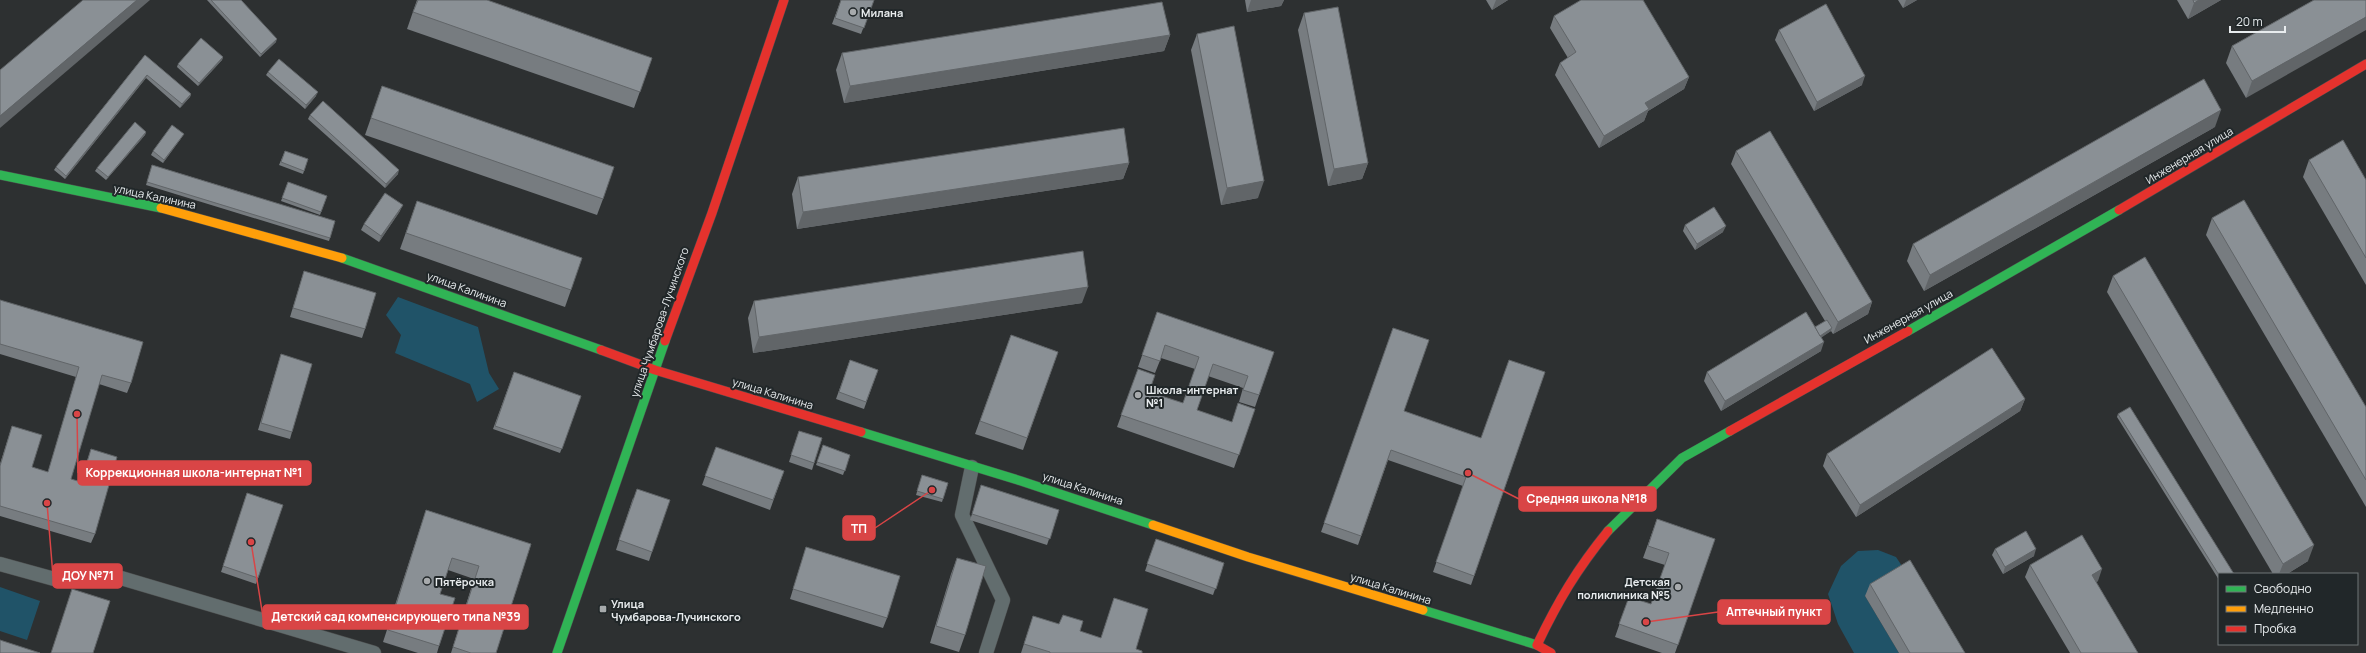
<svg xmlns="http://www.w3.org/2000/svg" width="2366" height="653" viewBox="0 0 2366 653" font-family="Manrope,sans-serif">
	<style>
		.green { fill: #205368 }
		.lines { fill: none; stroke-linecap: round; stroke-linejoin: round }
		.street-casing { stroke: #4c4e4e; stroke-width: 15 }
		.fast-casing { stroke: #4c4e4e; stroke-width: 10 }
		.slow-casing { stroke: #4c4e4e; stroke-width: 10 }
		.jam-casing { stroke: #4c4e4e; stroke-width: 10 }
		.street { stroke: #626d6e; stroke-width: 14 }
		.fast { stroke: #30b455; stroke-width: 9 }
		.slow { stroke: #ff9f0a; stroke-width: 9 }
		.jam { stroke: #e5322d; stroke-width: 9 }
		.wall { fill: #777c80 }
		.shaded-wall { fill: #616568 }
		.building { fill: #8a9095; stroke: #616568 }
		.poi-dot { fill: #a7aaac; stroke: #212729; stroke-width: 1.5 }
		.labels { text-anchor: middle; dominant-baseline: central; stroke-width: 4; stroke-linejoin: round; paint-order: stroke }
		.poi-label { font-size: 11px; font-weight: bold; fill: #e8ecee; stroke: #212729; text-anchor: start }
		.street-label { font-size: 11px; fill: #e8ecee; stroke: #212729 }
		.leader { fill: none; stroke: #d94546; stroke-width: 1.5 }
		.callout-dot { fill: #d94546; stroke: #212729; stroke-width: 1.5 }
		.callout { fill: #d94546; stroke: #d94546; stroke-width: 1.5 }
		.callout-label { font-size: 12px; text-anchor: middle; font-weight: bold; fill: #fff }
	</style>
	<rect width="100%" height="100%" fill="#2d3031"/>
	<!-- green -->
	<g class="green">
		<path d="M398 297 478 327 489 373 499 389 477 402 470 384 395 353 401 335 386 315Z"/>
		<path d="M1878 550 1896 557 1906 572 1865 596 1899 653H1854L1838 624 1828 594 1841 566 1858 551Z"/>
		<path d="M0 587 40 601 27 640 0 631Z"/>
	</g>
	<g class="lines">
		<!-- street casing -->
		<g class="street-casing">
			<g id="street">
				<path d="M972 467 962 515 1003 600 986 653"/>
				<path d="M0 564 58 580 121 578 374 653"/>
			</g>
		</g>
		<!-- fast casing -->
		<g class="fast-casing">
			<g id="fast">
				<path d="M0 175 161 208"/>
				<path d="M342 258 601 350"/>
				<path d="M1908 331 2119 210"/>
				<path d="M861 432 1021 481 1153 525"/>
				<path d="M1608 531 1682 458 1730 431"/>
				<path d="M1423 610 1537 645"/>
				<path d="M557 653 665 341"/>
			</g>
		</g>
		<!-- slow casing -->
		<g class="slow-casing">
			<g id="slow">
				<path d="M161 208 342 258"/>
				<path d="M1153 525 1248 557 1423 610"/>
			</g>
		</g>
		<!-- jam casing -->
		<g class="jam-casing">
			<g id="jam">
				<path d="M2119 210 2366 64"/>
				<path d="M665 341 712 213 784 0"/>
				<path d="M601 350 655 370 861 432"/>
				<path d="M1730 431 1908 331"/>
				<path d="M1551 653 1537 645C1558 601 1577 569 1608 531"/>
			</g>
		</g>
		<!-- street -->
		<use href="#street" class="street"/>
		<!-- fast -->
		<use href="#fast" class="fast"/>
		<!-- slow -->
		<use href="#slow" class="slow"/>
		<!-- jam -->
		<use href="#jam" class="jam"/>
	</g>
	<!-- wall -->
	<g class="wall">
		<path d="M207 0H241L276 42 260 57Z"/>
		<path d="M417 0 652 58 634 108 407 29Z"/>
		<path d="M841 0H874L861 34 832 24Z"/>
		<path d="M1245 0H1284L1281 6 1247 12Z"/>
		<path d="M1486 0H1508L1492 10Z"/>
		<path d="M1898 0H1917L1903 8Z"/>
		<path d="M2177 0H2221L2188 19Z"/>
		<path d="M2314 0 2246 98 2226 63 2232 46Z"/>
		<path d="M1304 13 1368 163 1362 179 1328 186 1298 30Z"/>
		<path d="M1554 16 1689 77 1684 89 1648 111 1644 121 1599 148 1555 75 1560 63 1568 58 1550 28Z"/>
		<path d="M1779 30 1862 85 1814 111 1775 40Z"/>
		<path d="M1197 34 1258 198 1221 205 1191 50Z"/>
		<path d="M1170 35 1164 51 844 103 836 70 842 53Z"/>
		<path d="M145 55 191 94 190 97 180 108 146 78 65 179 54 170 56 167Z"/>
		<path d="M223 57 222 60 198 86 177 67 178 64Z"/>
		<path d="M268 72 316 96 305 109 266 75Z"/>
		<path d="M382 86 603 199 597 215 365 135Z"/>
		<path d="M310 115 398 174 385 188 308 119Z"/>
		<path d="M2215 127 1924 291 1907 261 1913 244Z"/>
		<path d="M146 132 145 135 106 180 95 171 97 168Z"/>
		<path d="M182 137 163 163 151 155 153 151Z"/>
		<path d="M285 151 308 159 303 174 279 165Z"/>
		<path d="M1736 151 1872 302 1868 314 1833 334 1831 331 1821 337V351L1721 411 1704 381 1707 372 1815 327 1825 321 1731 164Z"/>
		<path d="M2309 160 2366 180V285L2303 177Z"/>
		<path d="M1129 163 1123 179 797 229 792 194 798 177Z"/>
		<path d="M152 165 335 221 329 241 146 185Z"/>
		<path d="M288 182 327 196 320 215 281 201Z"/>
		<path d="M417 201 571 290 565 307 400 249Z"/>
		<path d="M400 211 379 242 361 230 364 224Z"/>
		<path d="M2212 218 2366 407V507L2206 235Z"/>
		<path d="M1685 225 1723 232 1695 250 1683 231Z"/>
		<path d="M304 271 365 329 362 338 290 317Z"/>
		<path d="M2113 276 2308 561 2287 574H2273L2107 292Z"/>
		<path d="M0 300 131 383 127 393 99 384 71 479 80 482 91 449 95 534 91 543 0 516V464L12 426 32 467 48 472 76 377 0 354Z"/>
		<path d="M754 301 1082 303 753 353 748 318Z"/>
		<path d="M1153 324 1274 352 1255 407 1239 402 1243 388 1208 376 1197 410 1232 422 1255 409 1234 468 1117 427 1138 369 1149 392 1183 403 1195 369 1161 358 1155 373 1138 367Z"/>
		<path d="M1393 328 1404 411 1481 438 1545 372 1471 585 1433 572 1463 486 1388 460 1358 545 1321 532Z"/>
		<path d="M1011 335 1058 352 1023 450 975 434Z"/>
		<path d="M281 354 292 432 290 439 258 430Z"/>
		<path d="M850 360 878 370 864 409 836 399Z"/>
		<path d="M514 372 581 396 560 453 493 429Z"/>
		<path d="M2025 399 2020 411 1856 517 1823 466 1827 454Z"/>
		<path d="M2118 414 2219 574V580L2117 417Z"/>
		<path d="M799 431 822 438 812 470 789 462Z"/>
		<path d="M823 445 850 455 843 475 816 465Z"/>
		<path d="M716 447 784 471 770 510 702 485Z"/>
		<path d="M922 475 948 483 942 502 916 495Z"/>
		<path d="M979 492 1059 510 1047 545 970 520Z"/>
		<path d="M247 493 258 578 256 584 221 572Z"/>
		<path d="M633 498 652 552 649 561 616 550Z"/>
		<path d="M426 510 531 544 496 653H451L474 579 448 570 440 594 439 646 437 653H418L383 642Z"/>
		<path d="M1657 519 1715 539 1675 653H1662L1615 637 1629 597 1651 604 1665 565 1643 558Z"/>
		<path d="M1156 539 1224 563 1213 595 1145 571Z"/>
		<path d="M806 547 887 618 883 628 790 599Z"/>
		<path d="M1995 549 2034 556 2003 574 1992 555Z"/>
		<path d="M957 558 965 635 959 652 930 643 951 574Z"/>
		<path d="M2030 565 2098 581 2096 582 2138 653H2070L2025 577Z"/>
		<path d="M1870 584 1965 653H1899L1865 596Z"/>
		<path d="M1114 598 1136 649 1142 653H1021L1033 616 1101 638Z"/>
	</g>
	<!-- shaded-wall -->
	<g class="shaded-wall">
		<path d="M137 0H150L0 128V116Z"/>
		<path d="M1251 0H1284L1281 6 1247 12Z"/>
		<path d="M1496 0H1508L1492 10Z"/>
		<path d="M1906 0H1917L1903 8Z"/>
		<path d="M2199 0H2221L2188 19 2194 3Z"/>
		<path d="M2366 17V30L2246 98 2252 81Z"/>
		<path d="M1170 35 1164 51 844 103 850 86Z"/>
		<path d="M277 39 276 42 260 57 261 54Z"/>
		<path d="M223 57 222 60 198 86 199 83Z"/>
		<path d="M147 75 146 78 65 179 66 176Z"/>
		<path d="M1865 76 1862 85 1814 111 1817 102Z"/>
		<path d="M1689 77 1684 89 1648 111 1644 121 1599 148 1604 136 1645 103Z"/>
		<path d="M318 92 316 96 305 109 306 105Z"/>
		<path d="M191 94 190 97 180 108 182 104Z"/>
		<path d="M2221 110 2215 127 1924 291 1930 275Z"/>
		<path d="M146 132 145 135 106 180 108 177Z"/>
		<path d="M184 134 182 137 163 163 164 160Z"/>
		<path d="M1129 163 1123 179 797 229 803 212Z"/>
		<path d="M1368 163 1362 179 1328 186 1334 169Z"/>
		<path d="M399 170 398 174 385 188 386 184Z"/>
		<path d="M1264 181 1258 198 1221 205 1227 188Z"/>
		<path d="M403 205 400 211 379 242 381 236Z"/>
		<path d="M1726 226 1723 232 1695 250 1697 244Z"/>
		<path d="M1088 287 1082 303 753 353 759 337Z"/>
		<path d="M1872 302 1868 314 1833 334 1838 322Z"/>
		<path d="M1832 328 1831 331 1815 342 1816 338Z"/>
		<path d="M1824 342 1821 351 1721 411 1725 401Z"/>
		<path d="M2025 399 2020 411 1856 517 1860 505Z"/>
		<path d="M2314 545 2308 561 2287 574H2279L2283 564Z"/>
		<path d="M2036 549 2034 556 2003 574 2005 567Z"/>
		<path d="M2102 569 2098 581 2087 587 2092 575Z"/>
	</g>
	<!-- building -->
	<g class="building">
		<path d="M83 0H137L0 116V70Z"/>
		<path d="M211 0H241L277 39 261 54Z"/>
		<path d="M418 0H487L652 58 640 92 413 12Z"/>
		<path d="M841 0H874L864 28 835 18Z"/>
		<path d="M1581 0H1643L1689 77 1645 103 1649 109 1604 136 1560 63 1576 52 1554 16Z"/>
		<path d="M2193 0H2199L2194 3Z"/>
		<path d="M2314 0H2366V17L2252 81 2232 46Z"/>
		<path d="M1162 2 1170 35 850 86 842 53Z"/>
		<path d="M1826 4 1865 76 1817 102 1779 30Z"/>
		<path d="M1338 7 1368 163 1334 169 1304 13Z"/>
		<path d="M1234 26 1264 181 1227 188 1197 34Z"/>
		<path d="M201 38 223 57 199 83 178 64Z"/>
		<path d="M145 55 191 94 182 104 147 75 66 176 56 167Z"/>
		<path d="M279 59 318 92 306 105 268 72Z"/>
		<path d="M2204 79 2221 110 1930 275 1913 244Z"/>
		<path d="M382 86 614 167 603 199 371 118Z"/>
		<path d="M323 101 399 170 386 184 310 115Z"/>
		<path d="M135 122 146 132 108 177 97 168Z"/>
		<path d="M172 125 184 134 164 160 153 151Z"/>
		<path d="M1124 128 1129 163 803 212 798 177Z"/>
		<path d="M1770 131 1872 302 1838 322 1736 151Z"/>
		<path d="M2343 140 2366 180V258L2309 160Z"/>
		<path d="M285 151 308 159 304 171 281 162Z"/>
		<path d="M152 165 335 221 330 238 147 182Z"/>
		<path d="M288 182 327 196 321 212 282 198Z"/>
		<path d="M385 193 403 205 381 236 364 224Z"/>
		<path d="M2244 200 2366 407V480L2212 218Z"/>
		<path d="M417 201 582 258 571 290 406 233Z"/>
		<path d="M1714 207 1726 226 1697 244 1685 225Z"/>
		<path d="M1083 251 1088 287 759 337 754 301Z"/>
		<path d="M2145 257 2314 545 2283 564 2113 276Z"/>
		<path d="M304 271 376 293 365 329 293 308Z"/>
		<path d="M0 300 143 342 131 383 102 375 71 479 81 482 91 449 117 457 95 534 0 506V466L12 426 42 435 32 467 48 472 79 367 0 344Z"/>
		<path d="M1157 312 1274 352 1259 395 1243 390 1248 376 1213 364 1197 410 1232 422 1238 403 1255 409 1239 455 1121 415 1138 369 1155 375 1149 392 1183 403 1199 357 1165 345 1160 361 1142 355Z"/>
		<path d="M1806 312 1824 342 1725 401 1707 372Z"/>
		<path d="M1827 320 1832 328 1820 336 1815 327Z"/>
		<path d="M1393 328 1429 340 1404 411 1481 438 1509 360 1545 372 1474 576 1436 562 1466 477 1391 450 1361 536 1324 523Z"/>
		<path d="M1011 335 1058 352 1027 438 980 421Z"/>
		<path d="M1992 348 2025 399 1860 505 1827 454Z"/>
		<path d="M281 354 312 364 292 432 261 423Z"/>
		<path d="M850 360 878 370 866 402 839 392Z"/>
		<path d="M514 372 581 396 562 449 495 426Z"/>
		<path d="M2130 407 2234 574H2219V575L2118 414Z"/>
		<path d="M799 431 822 438 814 463 791 455Z"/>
		<path d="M823 445 850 455 845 471 817 462Z"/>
		<path d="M716 447 784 471 773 500 705 476Z"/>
		<path d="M922 475 948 483 943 499 917 491Z"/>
		<path d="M981 485 1059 510 1050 539 972 514Z"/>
		<path d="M637 489 670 500 652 552 619 540Z"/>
		<path d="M247 493 283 505 258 578 223 566Z"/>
		<path d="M426 510 531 544 496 653H471L453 647 479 566 452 558 440 594 455 598 439 646 388 630Z"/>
		<path d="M1657 519 1715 539 1678 645 1619 624 1629 597 1651 604 1669 553 1648 546Z"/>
		<path d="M2026 531 2036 549 2005 567 1995 549Z"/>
		<path d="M2082 535 2102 569 2092 575 2138 653H2081L2030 565Z"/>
		<path d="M1156 539 1224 563 1216 589 1147 564Z"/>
		<path d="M806 547 900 576 887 618 793 589Z"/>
		<path d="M957 558 986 566 965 635 936 626Z"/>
		<path d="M1910 560 1965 653H1910L1870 584Z"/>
		<path d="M72 589 110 601 93 653H51Z"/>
		<path d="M1114 598 1148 609 1136 649 1142 651V653H1050V652L1024 644 1033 616 1059 624 1063 615 1083 621 1080 631 1101 638Z"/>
		<path d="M0 640 40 653H0Z"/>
	</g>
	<!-- markers -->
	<g class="poi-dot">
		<circle cx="853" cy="12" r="4"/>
		<circle cx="1138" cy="395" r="4"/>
		<circle cx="427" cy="581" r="4"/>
		<circle cx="1678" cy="587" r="4"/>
		<rect x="599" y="605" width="8" height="8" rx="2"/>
	</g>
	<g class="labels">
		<!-- poi labels -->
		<g class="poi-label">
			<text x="861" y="12">Милана</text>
			<text x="1146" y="389">Школа-интернат<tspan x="1146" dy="13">№1</tspan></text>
			<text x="435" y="581">Пятёрочка</text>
			<text x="1670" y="581" text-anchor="end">Детская<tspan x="1670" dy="13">поликлиника №5</tspan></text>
			<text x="611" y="603">Улица<tspan x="611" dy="13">Чумбарова-Лучинского</tspan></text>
		</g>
		<!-- street labels -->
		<g class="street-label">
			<text transform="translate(2189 155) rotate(-31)">Инженерная улица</text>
			<text transform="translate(155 196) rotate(12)">улица Калинина</text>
			<text transform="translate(467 289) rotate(20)">улица Калинина</text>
			<text transform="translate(1908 316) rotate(-29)">Инженерная улица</text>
			<text transform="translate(659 322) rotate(-71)">улица Чумбарова-Лучинского</text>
			<text transform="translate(773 393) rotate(17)">улица Калинина</text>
			<text transform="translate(1083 488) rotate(18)">улица Калинина</text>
			<text transform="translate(1391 588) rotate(17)">улица Калинина</text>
		</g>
	</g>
	<!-- callouts -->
	<path class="leader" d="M77 414L78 473M1468 473L1519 499M932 490L875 528M47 503L53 576M1646 622L1718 612M251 542L263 617"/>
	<g class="callout-dot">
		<circle cx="77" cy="414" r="4"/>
		<circle cx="1468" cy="473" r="4"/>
		<circle cx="932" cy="490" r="4"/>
		<circle cx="47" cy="503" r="4"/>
		<circle cx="1646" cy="622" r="4"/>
		<circle cx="251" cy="542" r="4"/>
	</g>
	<g class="callout">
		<rect x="78" y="461" width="233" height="24" rx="4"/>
		<rect x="1519" y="487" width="137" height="24" rx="4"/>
		<rect x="843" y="516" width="32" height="24" rx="4"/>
		<rect x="53" y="564" width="69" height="24" rx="4"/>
		<rect x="1718" y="600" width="112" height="24" rx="4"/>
		<rect x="263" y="605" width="265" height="24" rx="4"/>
	</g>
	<g class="callout-label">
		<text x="194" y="477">Коррекционная школа-интернат №1</text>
		<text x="1587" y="503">Средняя школа №18</text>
		<text x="859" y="533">ТП</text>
		<text x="88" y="580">ДОУ №71</text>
		<text x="1774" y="616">Аптечный пункт</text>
		<text x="396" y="621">Детский сад компенсирующего типа №39</text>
	</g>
	<!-- legend -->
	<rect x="2218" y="573" width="140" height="72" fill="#212729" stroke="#717678"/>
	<rect x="2226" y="586" width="20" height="6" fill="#30b455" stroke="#717678"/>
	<text x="2254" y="593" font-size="12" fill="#e8ecee">Свободно</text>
	<rect x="2226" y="606" width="20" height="6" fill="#ff9f0a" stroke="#717678"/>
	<text x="2254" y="613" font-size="12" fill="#e8ecee">Медленно</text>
	<rect x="2226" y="626" width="20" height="6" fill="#e5322d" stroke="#717678"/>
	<text x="2254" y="633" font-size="12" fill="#e8ecee">Пробка</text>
	<!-- scale -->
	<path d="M2230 26v6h55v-6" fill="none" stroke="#e8ecee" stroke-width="2"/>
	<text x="2236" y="26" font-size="12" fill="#e8ecee" stroke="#212729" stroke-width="3" paint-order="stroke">20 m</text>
</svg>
